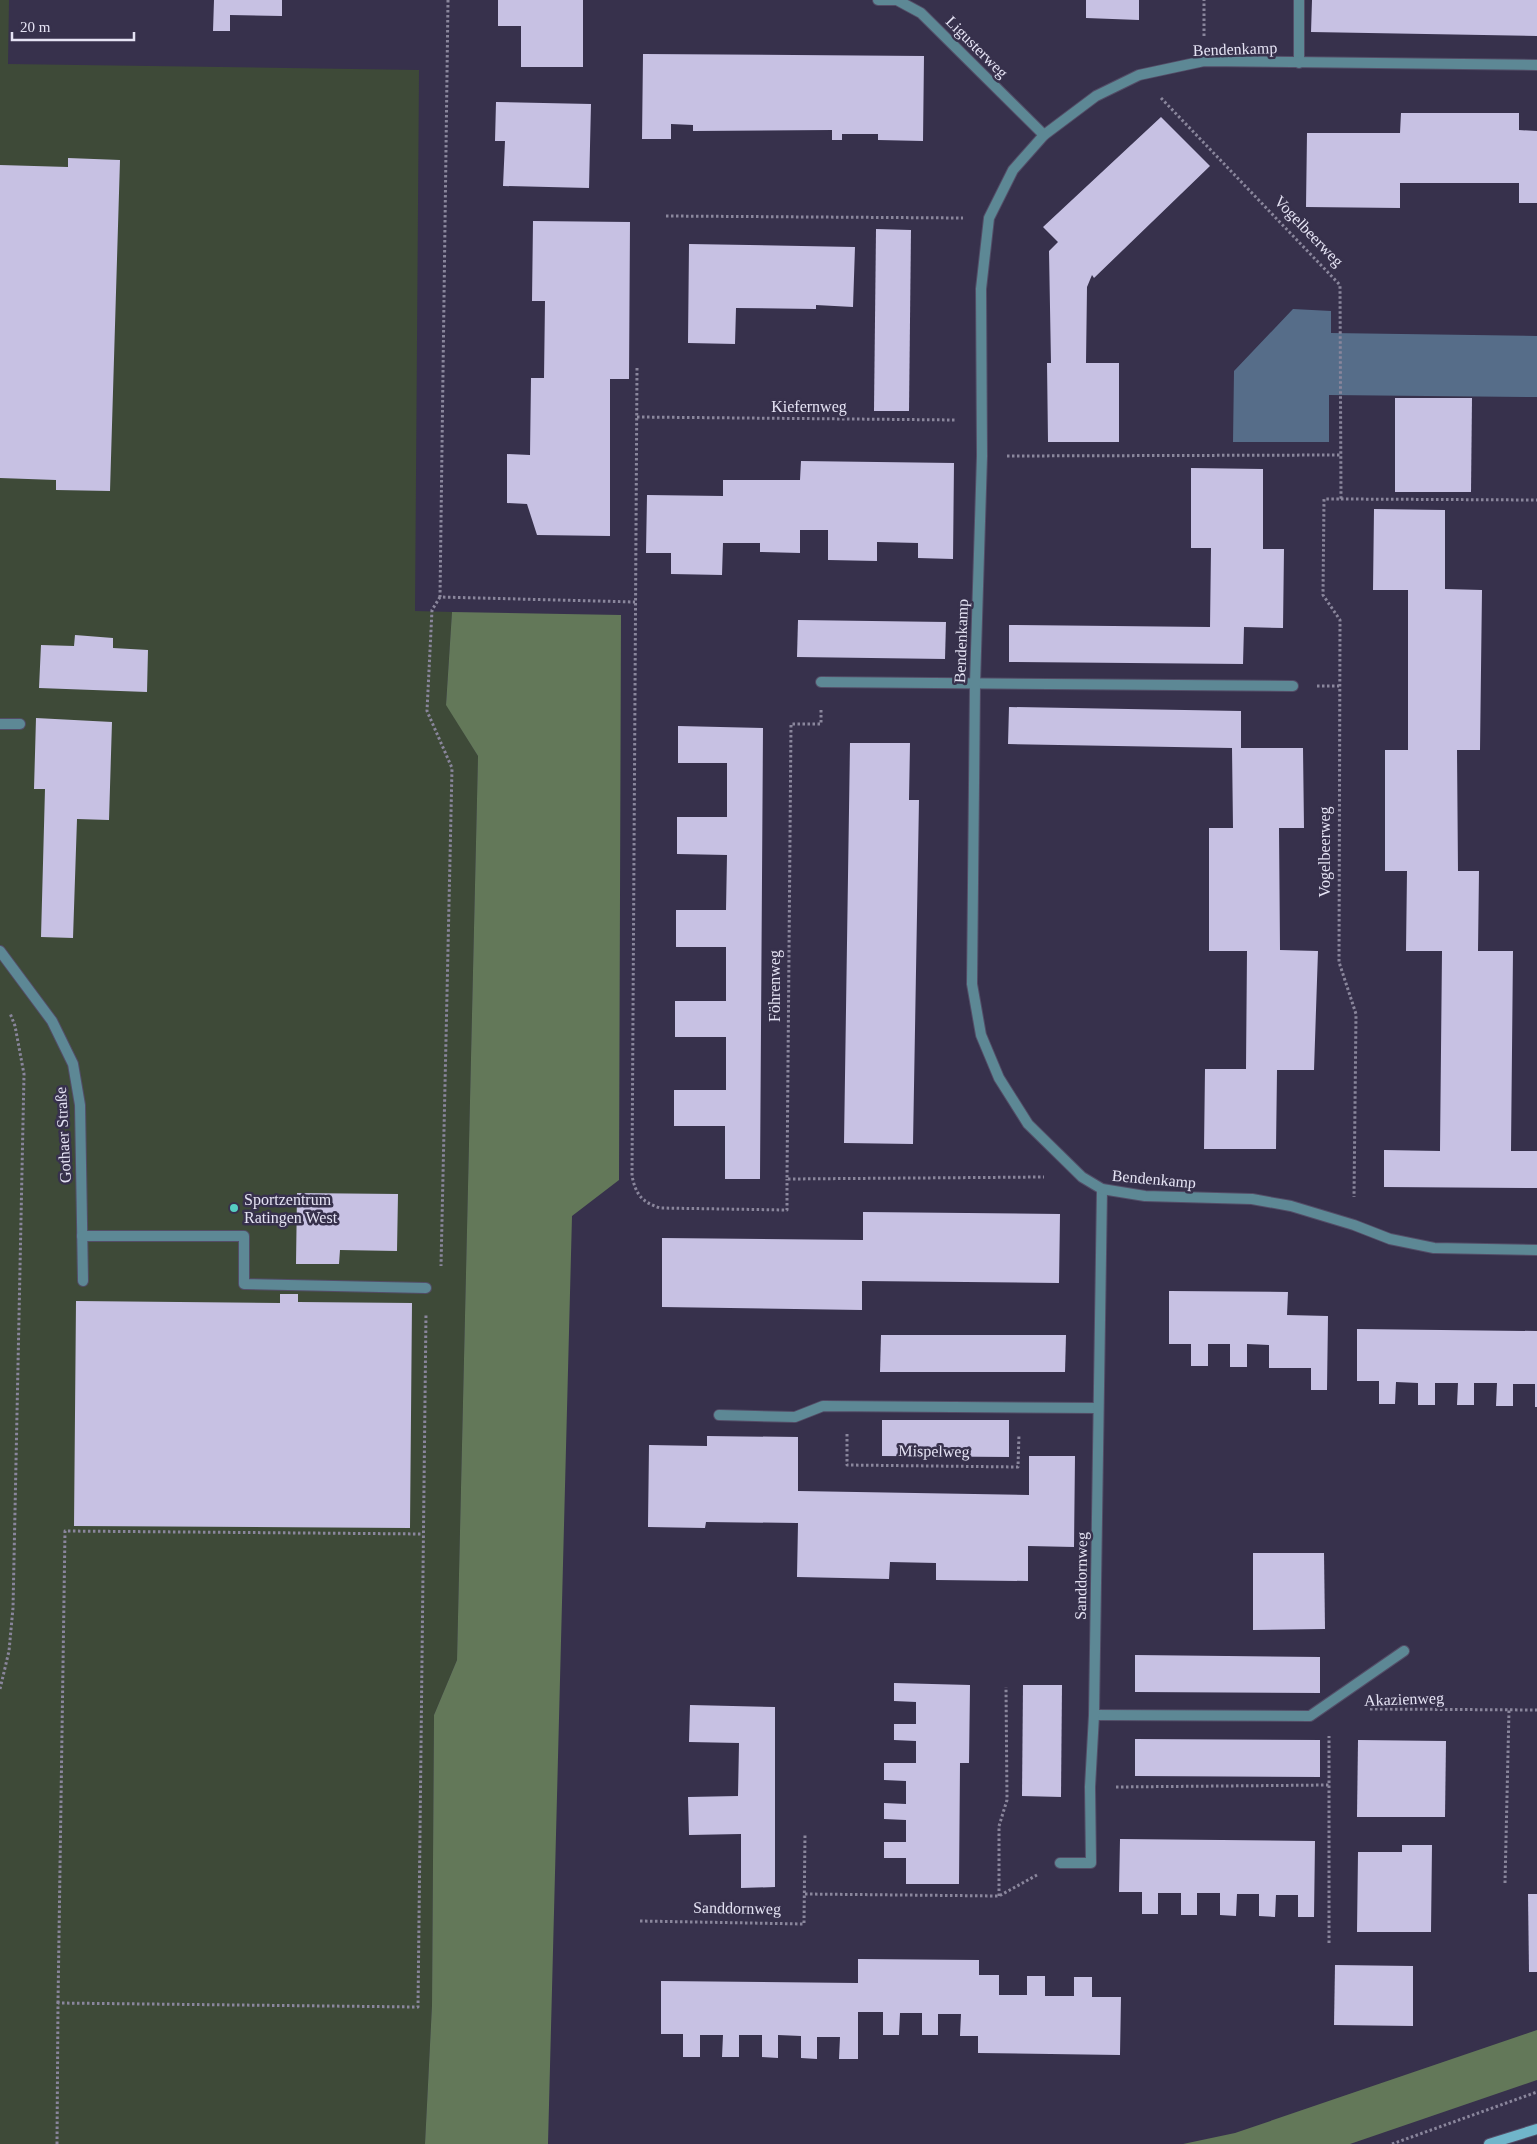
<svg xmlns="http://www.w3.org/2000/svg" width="1537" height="2144" viewBox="0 0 1537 2144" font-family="'Times New Roman',serif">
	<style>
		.green { fill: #3e4a38 }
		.forest { fill: #637859 }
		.water { fill: #566d89 }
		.building { fill: #c7c1e3 }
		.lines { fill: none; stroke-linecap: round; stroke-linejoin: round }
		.lane-casing { stroke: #534d67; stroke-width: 12 }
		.street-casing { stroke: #534d67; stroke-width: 12 }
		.secondary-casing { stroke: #534d67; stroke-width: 12 }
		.path { stroke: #8a869c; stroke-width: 3; stroke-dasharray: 2.5 2.5; stroke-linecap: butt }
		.lane { stroke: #5d8895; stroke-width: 10 }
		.street { stroke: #5d8895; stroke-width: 10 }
		.secondary { stroke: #70b5ca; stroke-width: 10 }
		.poi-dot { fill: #56cec3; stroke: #37314c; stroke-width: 2 }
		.labels { text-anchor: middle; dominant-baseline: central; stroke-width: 5; stroke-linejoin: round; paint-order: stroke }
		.street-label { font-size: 16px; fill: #e5e3f4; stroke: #37314c }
		.poi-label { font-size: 16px; fill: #e5e3f4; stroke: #37314c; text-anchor: start }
	</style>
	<rect width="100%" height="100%" fill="#37314c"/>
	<!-- green -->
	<path class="green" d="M0 0H9L8 64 419 70 415 611 452 612 446 704 478 756 457 1660 434 1715 432 2005 425 2144H0Z"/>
	<!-- forest -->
	<g class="forest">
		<path d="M452 612 621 615 619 1180 572 1216 548 2144H425L432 2005 434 1715 457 1660 478 756 446 705Z"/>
		<path d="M1537 2030V2080L1350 2144H1183L1235 2133Z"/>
	</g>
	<!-- water -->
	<path class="water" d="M1293 309 1331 311V333L1537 336V397L1329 395V442H1233L1234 371Z"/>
	<!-- building -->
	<g class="building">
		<path d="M214 0H282V16L230 15V31H213Z"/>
		<path d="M498 0H583V67H521V26H498Z"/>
		<path d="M1086 0H1139V20L1086 18Z"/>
		<path d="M1312 0H1537V36L1311 32Z"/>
		<path d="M643 54 924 56 923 141 878 140V134H842V140H832V130L693 131V125L671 124V139H642Z"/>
		<path d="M496 102 591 104 589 188 503 186 505 141H495Z"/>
		<path d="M1401 113H1519V130L1537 131V203H1519V183H1400V208L1306 207 1307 133H1400Z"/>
		<path d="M1161 117 1210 166 1094 278 1092 275 1087 287 1086 363H1119V442H1048L1047 363H1051L1049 251 1058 242 1043 227Z"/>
		<path d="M68 158 120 160 110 491 56 490V480L0 478V165L68 167Z"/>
		<path d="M533 221 630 222 629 379H610V536L537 535 527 504 507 503V454L530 455 531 378H544L545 301H532Z"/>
		<path d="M876 229 911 230 909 411H874Z"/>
		<path d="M689 244 855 247 853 307 816 305V309L736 308 735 344 688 343Z"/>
		<path d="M1395 398H1472L1471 492H1395Z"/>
		<path d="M801 461 954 463 953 559 918 558V543L877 542V561L828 560V530H800V553L760 552V543H723L722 575 671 574V553H646L647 495 723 496V480H800Z"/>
		<path d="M1191 468 1263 469V549H1284L1283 628 1244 627 1243 664 1009 662V625L1210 627 1211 548H1191Z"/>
		<path d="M1374 509 1445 510V589L1482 590 1480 750H1457L1458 871H1479L1478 951H1513L1511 1151H1537V1188L1384 1187V1150L1440 1151 1442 951H1406L1407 871H1385V750H1408V590H1373Z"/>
		<path d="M798 620 946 622 945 659 797 657Z"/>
		<path d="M75 635 113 638V648L148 650 147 692 39 688 41 645 74 646Z"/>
		<path d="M1009 707 1241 711V748H1303L1304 828H1279L1280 950 1318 951 1314 1070H1277L1276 1149H1204L1205 1069H1246L1247 951H1209V828H1233L1232 748 1008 744Z"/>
		<path d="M36 718 112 722 109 820 77 819 73 938 41 937 45 789H34Z"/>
		<path d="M678 726 763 728 760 1179H725V1126H674V1090H726V1037H675V1001H726V947H676V910H726L727 855 677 854V817H727V763H678Z"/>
		<path d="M850 743H910L909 800H919L913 1144 844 1143Z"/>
		<path d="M297 1193 398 1194 397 1251 340 1250 339 1264H296Z"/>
		<path d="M863 1212 1060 1214 1059 1283 862 1281V1310L662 1307V1238L863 1240Z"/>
		<path d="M1169 1291 1288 1292 1287 1315 1328 1316 1327 1390H1311V1368H1269V1345L1247 1344V1367H1230V1344H1208V1366H1191V1344H1169Z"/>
		<path d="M280 1294H298V1302L412 1303 410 1528 74 1526 76 1301 280 1303Z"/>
		<path d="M1357 1329 1537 1331V1407H1535V1384H1513V1406H1496L1497 1383H1474V1405H1457L1458 1383H1435V1405H1418V1383L1396 1382 1395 1404H1379V1381H1357Z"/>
		<path d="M881 1335H1066L1065 1372H880Z"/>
		<path d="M882 1420H1009V1457L882 1456Z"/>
		<path d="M707 1436 798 1437V1491L1029 1495V1456H1075L1074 1547 1028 1546V1581L936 1580V1563L890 1562 889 1579 797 1577 798 1523 706 1522 705 1528 648 1527 649 1445 707 1446Z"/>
		<path d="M1253 1553H1324L1325 1629 1253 1630Z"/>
		<path d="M1135 1655 1320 1657V1693L1135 1692Z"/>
		<path d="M894 1683 970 1685 969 1763H960L959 1884H906V1858H884V1842H906V1820L884 1819V1803L906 1804V1781L884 1780V1763H916V1741L894 1740V1724H916V1702L894 1701Z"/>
		<path d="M1023 1685H1062L1061 1797 1022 1796Z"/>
		<path d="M690 1705 775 1707V1887L741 1888V1834L689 1835 688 1797 738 1796 739 1743 689 1742Z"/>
		<path d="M1135 1739 1320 1740V1777L1135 1776Z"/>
		<path d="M1358 1740 1446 1741 1445 1817H1357Z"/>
		<path d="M1120 1839 1315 1841 1314 1917H1298V1895H1276L1275 1917 1259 1916V1894H1237L1236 1916 1220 1915V1893H1197V1915H1181V1893H1158V1914H1142V1892H1119Z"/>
		<path d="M1402 1845H1432L1431 1932H1357L1358 1852H1402Z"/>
		<path d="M1528 1894H1537V1972H1529Z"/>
		<path d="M858 1959 979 1960V1975H999V1995H1027V1976H1045V1996H1074V1977H1092V1997H1121L1120 2055 978 2053V2036H960L961 2014H938V2035H922V2013H900L899 2035H883V2012H858V2059H839L840 2037H817V2059L801 2058V2036L778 2035V2058L762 2057V2035H739V2057H722L723 2035H700V2057H683V2034H661V1981L858 1983Z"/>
		<path d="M1335 1965 1413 1966V2026L1334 2025Z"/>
	</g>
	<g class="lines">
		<!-- lane casing -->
		<g class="lane-casing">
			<g id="lane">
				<path d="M878 0H897L921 13 1044 135"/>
				<path d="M1299 63V0"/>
				<path d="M821 682 1293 686"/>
				<path d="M0 724H20"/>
				<path d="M0 951 52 1021 73 1064 80 1105 83 1281"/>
				<path d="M82 1236H244V1284L426 1288"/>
				<path d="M719 1415 795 1417 823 1406 1098 1408"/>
				<path d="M1094 1715 1310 1716 1404 1651"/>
				<path d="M1060 1863H1091L1090 1787 1094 1715 1102 1189"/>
			</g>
		</g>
		<!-- street casing -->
		<g class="street-casing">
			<path id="street" d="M1537 65 1204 61 1139 75 1096 96 1044 135 1013 170 989 218 981 289 982 456 975 684 972 984 981 1035 999 1078 1028 1124 1082 1177 1102 1189 1145 1196 1252 1199 1291 1206 1354 1225 1390 1239 1434 1248 1537 1250"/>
		</g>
		<!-- secondary casing -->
		<g class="secondary-casing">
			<path id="secondary" d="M1489 2144 1537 2129"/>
		</g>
		<!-- path -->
		<g class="path">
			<path d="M448 0 440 597 635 602"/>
			<path d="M1204 36V0"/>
			<path d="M1161 98 1340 285 1341 499H1324L1323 595 1340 620 1339 962 1356 1014 1354 1197"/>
			<path d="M666 216 963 218"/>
			<path d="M637 368 632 1176C636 1195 642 1202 660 1208L787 1210V1179"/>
			<path d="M637 417 956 420"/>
			<path d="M1007 456 1341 455"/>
			<path d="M1341 499 1537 500"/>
			<path d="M440 597 432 610 427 711 452 768 441 1266"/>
			<path d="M1317 686H1339"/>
			<path d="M821 710V724H791L787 1179 1044 1177"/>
			<path d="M847 1434V1465L1018 1467 1019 1434"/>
			<path d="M0 1689 9 1651 13 1608 24 1074 15 1026 10 1013"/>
			<path d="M1370 1709 1537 1710"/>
			<path d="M1116 1787 1329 1785"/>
			<path d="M1505 1883 1509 1710"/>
			<path d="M805 1894 999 1896 1037 1875"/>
			<path d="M999 1896V1826L1007 1800 1006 1687"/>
			<path d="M640 1921 804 1924 805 1833"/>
			<path d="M1329 1943V1736"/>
			<path d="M58 2003 65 1531 423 1534"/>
			<path d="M57 2144 58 2003 418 2007 426 1313"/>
			<path d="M1392 2144 1537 2092"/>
		</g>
		<!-- lane -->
		<use href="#lane" class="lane"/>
		<!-- street -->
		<use href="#street" class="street"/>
		<!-- secondary -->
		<use href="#secondary" class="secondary"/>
	</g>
	<!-- markers -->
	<circle class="poi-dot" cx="234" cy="1208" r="5"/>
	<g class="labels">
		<!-- street labels -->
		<g class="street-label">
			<text transform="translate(977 47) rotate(45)">Ligusterweg</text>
			<text transform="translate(1235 49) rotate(-2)">Bendenkamp</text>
			<text transform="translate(1309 231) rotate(46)">Vogelbeerweg</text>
			<text x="809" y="406">Kiefernweg</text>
			<text transform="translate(961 641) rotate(-88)">Bendenkamp</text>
			<text transform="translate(1324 852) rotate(-90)">Vogelbeerweg</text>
			<text transform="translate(774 986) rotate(-90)">Föhrenweg</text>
			<text transform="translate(63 1135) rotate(-93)">Gothaer Straße</text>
			<text transform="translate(1154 1179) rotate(5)">Bendenkamp</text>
			<text transform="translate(934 1451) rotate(1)">Mispelweg</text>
			<text transform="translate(1081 1576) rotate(-89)">Sanddornweg</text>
			<text transform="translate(1404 1699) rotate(-2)">Akazienweg</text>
			<text transform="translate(737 1908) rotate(1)">Sanddornweg</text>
		</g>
		<!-- poi labels -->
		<g class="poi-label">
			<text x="244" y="1199">Sportzentrum<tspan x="244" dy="18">Ratingen West</tspan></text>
		</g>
	</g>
	<!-- scale -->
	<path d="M12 32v8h122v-8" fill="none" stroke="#e5e3f4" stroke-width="2.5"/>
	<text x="20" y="32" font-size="15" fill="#e5e3f4" stroke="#37314c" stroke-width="4" paint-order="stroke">20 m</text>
</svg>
